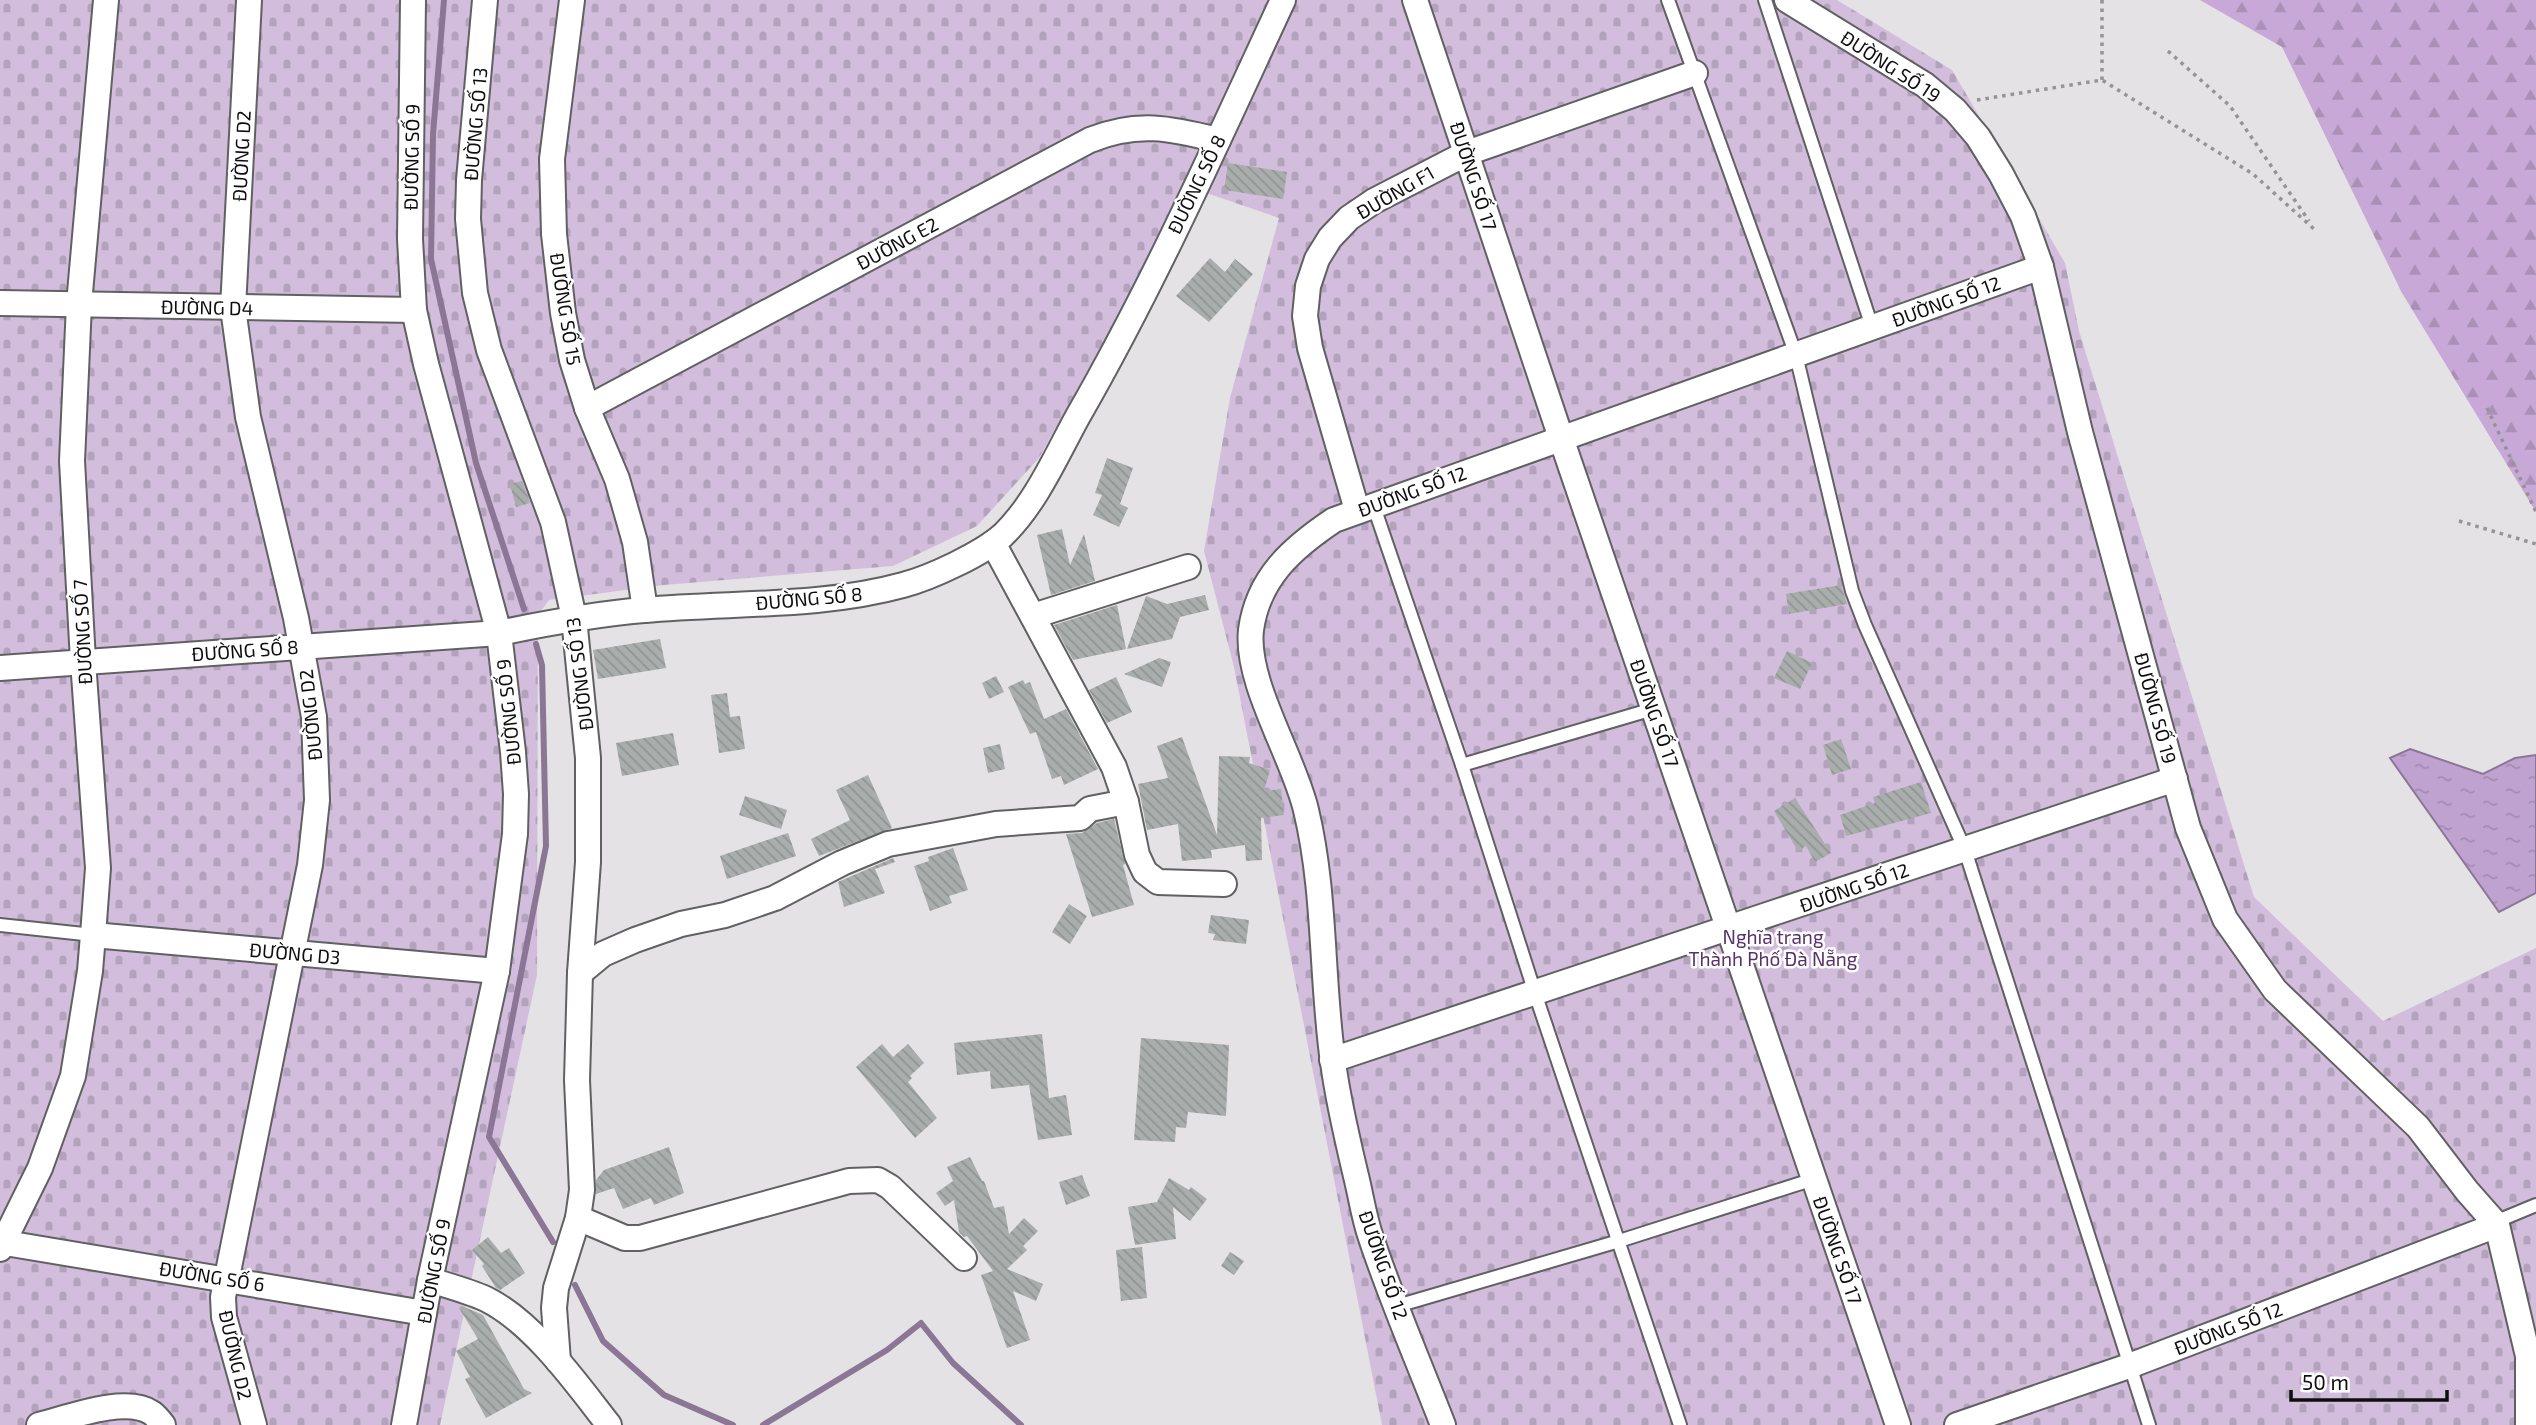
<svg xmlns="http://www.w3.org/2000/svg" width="2536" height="1425" viewBox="0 0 2536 1425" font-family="'Exo 2',sans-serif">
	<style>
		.forest { fill: url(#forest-firs) }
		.cemetery { fill: url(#cemetery-stones) }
		.water { fill: url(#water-ripples); stroke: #8b7696; stroke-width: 2 }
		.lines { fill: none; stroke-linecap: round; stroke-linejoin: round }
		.stream { stroke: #8b7696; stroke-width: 6 }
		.building { fill: url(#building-back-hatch) }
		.lane-casing { stroke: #616062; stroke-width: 16 }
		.street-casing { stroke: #616062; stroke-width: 28 }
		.path { stroke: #959395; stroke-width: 3.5; stroke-dasharray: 3.5 5; stroke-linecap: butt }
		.lane { stroke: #fff; stroke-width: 12 }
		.street { stroke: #fff; stroke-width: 24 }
		.labels { text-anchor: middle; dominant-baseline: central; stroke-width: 5; stroke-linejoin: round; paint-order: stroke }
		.street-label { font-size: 19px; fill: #0f0e0f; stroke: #fff }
		.park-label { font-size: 19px; fill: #58316a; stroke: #fff }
	</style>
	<defs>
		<pattern id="forest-firs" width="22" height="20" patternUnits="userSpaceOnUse" patternTransform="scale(1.75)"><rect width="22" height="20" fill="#c7a8d6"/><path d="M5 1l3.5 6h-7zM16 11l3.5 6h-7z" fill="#aa8fb6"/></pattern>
		<pattern id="cemetery-stones" width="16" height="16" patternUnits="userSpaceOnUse" patternTransform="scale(1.75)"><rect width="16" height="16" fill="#d2bedc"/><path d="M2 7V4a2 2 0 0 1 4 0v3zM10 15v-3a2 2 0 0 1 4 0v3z" fill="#b3a2bc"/></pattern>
		<pattern id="water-ripples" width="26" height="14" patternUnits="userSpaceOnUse" patternTransform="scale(1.75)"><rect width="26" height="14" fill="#c0a2d0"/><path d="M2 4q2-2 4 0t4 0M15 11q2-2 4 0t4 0" fill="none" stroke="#a48ab1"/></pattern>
		<pattern id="building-back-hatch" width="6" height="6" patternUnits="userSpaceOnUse" patternTransform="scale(1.75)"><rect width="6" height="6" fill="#a9adac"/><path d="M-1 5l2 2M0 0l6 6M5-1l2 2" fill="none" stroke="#909493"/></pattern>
	</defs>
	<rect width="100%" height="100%" fill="#e4e2e5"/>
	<!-- forest -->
	<path class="forest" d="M2200 0H2536V512L2402 293 2282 47Z"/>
	<!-- cemetery -->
	<path class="cemetery" d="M0 0H1837L1952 70 2065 263 2079 331 2254 897 2383 1021 2536 948V1425H1382L1234 667 1204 551 1230 398 1279 218 1189 187 1039 458 977 526 893 566 664 585 549 600 538 615 537 975 440 1425H0Z"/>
	<!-- water -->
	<path class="water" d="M2410 749 2483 774 2515 758 2536 755V893L2499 912 2390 758Z"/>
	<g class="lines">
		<!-- stream -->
		<g class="stream">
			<path d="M444 0 433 134 431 259 476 463 524 609"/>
			<path d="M536 644 542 665 546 846 489 1137 553 1242"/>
			<path d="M575 1285 603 1341 664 1395 733 1425"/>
			<path d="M763 1425 887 1350 921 1323 953 1363 1021 1425"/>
		</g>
	</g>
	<!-- building -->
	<g class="building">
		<path d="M1228 163 1287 172 1283 199 1224 190Z"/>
		<path d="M1210 258 1225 272 1235 259 1253 274 1209 322 1176 296Z"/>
		<path d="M1107 458 1133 468 1120 504 1128 508 1119 527 1093 515 1102 495 1095 493Z"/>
		<path d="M522 481 530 503 516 507 510 484Z"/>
		<path d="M1062 529 1070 565 1084 534 1095 581 1051 595 1037 535Z"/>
		<path d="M1841 585 1847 604 1789 614 1786 594Z"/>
		<path d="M1205 595 1209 610 1180 617 1172 639 1127 649 1146 596 1167 604Z"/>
		<path d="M1117 605 1126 649 1073 660 1054 625Z"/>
		<path d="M660 639 666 668 598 679 593 650Z"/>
		<path d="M1787 651 1812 663 1800 689 1774 678Z"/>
		<path d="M1159 658 1171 662 1162 687 1124 674Z"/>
		<path d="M996 676 1004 692 989 699 982 683Z"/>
		<path d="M1116 677 1132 712 1107 723 1089 690Z"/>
		<path d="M1023 680 1025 684 1030 682 1044 719 1066 709 1098 769 1064 785 1061 776 1052 779 1036 732 1030 734 1008 687Z"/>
		<path d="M727 693 730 717 740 716 745 749 719 753 711 695Z"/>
		<path d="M673 733 679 765 622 776 616 743Z"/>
		<path d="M1182 737 1217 835 1219 756 1250 757 1249 763 1270 770 1264 791 1281 789 1284 815 1261 818 1262 860 1246 861 1245 845 1211 850 1212 858 1182 861 1178 824 1147 830 1138 784 1168 778 1157 746Z"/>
		<path d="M1841 739 1851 769 1832 775 1823 745Z"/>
		<path d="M1000 744 1005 769 988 773 983 748Z"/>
		<path d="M868 775 892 828 819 856 811 839 850 820 836 790Z"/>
		<path d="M1921 782 1931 813 1846 836 1840 815 1875 803 1873 797Z"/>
		<path d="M745 796 787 810 781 829 739 815Z"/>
		<path d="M1795 798 1831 853 1815 862 1806 846 1798 851 1774 811Z"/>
		<path d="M1114 819 1125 864 1123 865 1134 905 1092 917 1066 834 1082 833 1097 823Z"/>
		<path d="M788 833 796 856 727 879 720 856Z"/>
		<path d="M953 848 968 890 949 896 952 903 930 911 914 866 929 861 928 857Z"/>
		<path d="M893 858 895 862 875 869 885 893 844 907 838 882Z"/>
		<path d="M1069 904 1087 916 1070 944 1052 932Z"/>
		<path d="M1211 915 1249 920 1246 944 1213 940 1215 934 1208 933Z"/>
		<path d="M1042 1034 1049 1098 1066 1095 1072 1135 1038 1140 1029 1085 991 1089 990 1071 957 1075 954 1043Z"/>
		<path d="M1141 1038 1229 1045 1226 1116 1188 1112 1186 1128 1176 1127 1175 1142 1134 1140Z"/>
		<path d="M882 1044 893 1057 908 1044 924 1063 910 1076 912 1078 908 1082 937 1118 915 1138 856 1067Z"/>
		<path d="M669 1147 684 1193 654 1205 651 1198 623 1209 614 1188 596 1194V1180L604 1170Z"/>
		<path d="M970 1157 982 1181H984L994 1208 1004 1206 1009 1234 1024 1218 1038 1231 1023 1246 1027 1250 1007 1269 1043 1284 1036 1301 1013 1291 1030 1340 1007 1348 981 1275 993 1271 967 1236 964 1237 959 1232 954 1200 945 1206 936 1193 953 1181 947 1167Z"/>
		<path d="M1082 1175 1090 1196 1066 1205 1059 1182Z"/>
		<path d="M1169 1178 1189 1190 1191 1187 1207 1199 1190 1221 1173 1207 1176 1239 1135 1245 1128 1207 1157 1202Z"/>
		<path d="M488 1237 501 1253 509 1248 525 1273 500 1290 496 1288 482 1266 484 1264 472 1250Z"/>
		<path d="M1142 1247 1147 1298 1121 1301 1116 1250Z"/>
		<path d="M1230 1252 1244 1261 1234 1275 1221 1266Z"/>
		<path d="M462 1306 483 1315 524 1389 532 1393 486 1418 465 1379 470 1377 456 1351 478 1339 459 1308Z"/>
	</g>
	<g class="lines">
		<!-- lane casing -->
		<g class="lane-casing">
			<g id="lane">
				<path d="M1668 0 1796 355 1852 591 1865 625 1965 850 2149 1425"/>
				<path d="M1765 0 1872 327"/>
				<path d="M1373 504 1462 765 1535 993 1680 1425"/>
				<path d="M1462 765 1653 709"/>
				<path d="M0 925 93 935"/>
				<path d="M2495 1222 2536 1205"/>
				<path d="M1397 1306 1619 1241 1814 1179"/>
			</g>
		</g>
		<!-- street casing -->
		<g class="street-casing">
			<g id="street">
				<path d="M249 0 233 308 248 417 296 618 314 717 317 800 310 865 223 1297 224 1317 254 1425"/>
				<path d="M485 0 469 180 468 219 475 293 489 350 553 522 574 618 588 758V862L580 973 577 1080 582 1190 578 1218 556 1288 554 1308 558 1361"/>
				<path d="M572 0 552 159 554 234 563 313 572 360 587 408 617 479 635 542 645 610"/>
				<path d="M1415 0 1561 438 1898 1425"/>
				<path d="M1787 0 1925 85 1955 110 1978 137 2001 174 2023 216 2041 267 2080 432 2188 828 2225 919 2275 990 2418 1127 2467 1191 2497 1225 2528 1356V1425"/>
				<path d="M0 303 414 310"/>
				<path d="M587 408 1090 140C1137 121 1170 128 1218 140"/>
				<path d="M1357 510 1310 348 1305 316 1308 286 1317 259 1330 238 1349 218 1374 201 1467 153 1695 73"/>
				<path d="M993 543 1114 767 1126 802 1137 855 1145 872 1158 882 1224 884"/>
				<path d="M1033 616 1188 567"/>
				<path d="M0 668 499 633C547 623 595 614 644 610 730 602 819 608 903 585 930 578 982 554 1003 535 1036 503 1056 456 1078 416 1155 282 1218 140 1283 0"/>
				<path d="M93 935 497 971"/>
				<path d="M580 973 603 954 635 940 681 924 725 915 775 898 842 863 888 844 996 824 1080 818 1090 809 1126 802"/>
				<path d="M1332 1060 2175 779"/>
				<path d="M578 1218 625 1238H640L849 1181 878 1180 890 1187 964 1258"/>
				<path d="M0 1242 424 1313"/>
				<path d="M0 1249 40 1168 73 1076 90 971 93 935 98 868 83 661 72 461 79 304 106 0"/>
				<path d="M430 1280C449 1286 468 1291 486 1299 534 1323 576 1383 609 1425"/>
				<path d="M39 1425C67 1418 126 1395 152 1413 156 1416 160 1421 163 1425"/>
				<path d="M404 1425 430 1280 497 971 515 834 516 794 513 752 499 633 426 364 414 310 410 239 413 0"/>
				<path d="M1443 1425C1419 1363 1392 1301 1371 1238 1364 1218 1361 1196 1356 1176 1347 1138 1338 1101 1333 1062 1321 978 1326 893 1306 810 1294 758 1245 682 1251 630 1258 578 1292 548 1334 520L2041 267"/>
				<path d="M1957 1425 2129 1366 2497 1225"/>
			</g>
		</g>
		<!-- path -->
		<g class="path">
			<path d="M2102 0V80"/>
			<path d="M2168 51 2230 106 2309 221"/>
			<path d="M1977 100 2102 80 2253 174 2314 229"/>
			<path d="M2487 408 2536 512"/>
			<path d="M2459 521 2536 544"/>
		</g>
		<!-- lane -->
		<use href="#lane" class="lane"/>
		<!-- street -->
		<use href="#street" class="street"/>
	</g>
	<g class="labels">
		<!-- street labels -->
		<g class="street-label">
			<text transform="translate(1891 66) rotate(33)">ĐƯỜNG SỐ 19</text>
			<text transform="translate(475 124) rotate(-85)">ĐƯỜNG SỐ 13</text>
			<text transform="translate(241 156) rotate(-87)">ĐƯỜNG D2</text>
			<text transform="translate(411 157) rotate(-89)">ĐƯỜNG SỐ 9</text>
			<text transform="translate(1474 176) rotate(72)">ĐƯỜNG SỐ 17</text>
			<text transform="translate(1196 184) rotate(-64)">ĐƯỜNG SỐ 8</text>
			<text transform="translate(1395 192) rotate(-30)">ĐƯỜNG F1</text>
			<text transform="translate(897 243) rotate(-28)">ĐƯỜNG E2</text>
			<text transform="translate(1946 301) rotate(-20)">ĐƯỜNG SỐ 12</text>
			<text transform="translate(207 307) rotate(1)">ĐƯỜNG D4</text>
			<text transform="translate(566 309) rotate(81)">ĐƯỜNG SỐ 15</text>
			<text transform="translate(1412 491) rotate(-20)">ĐƯỜNG SỐ 12</text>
			<text transform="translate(809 598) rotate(-5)">ĐƯỜNG SỐ 8</text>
			<text transform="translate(82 632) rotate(-93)">ĐƯỜNG SỐ 7</text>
			<text transform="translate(245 650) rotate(-4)">ĐƯỜNG SỐ 8</text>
			<text transform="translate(579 674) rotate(-97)">ĐƯỜNG SỐ 13</text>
			<text transform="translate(2156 708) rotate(75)">ĐƯỜNG SỐ 19</text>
			<text transform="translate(508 712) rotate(-96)">ĐƯỜNG SỐ 9</text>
			<text transform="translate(1655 713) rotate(71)">ĐƯỜNG SỐ 17</text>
			<text transform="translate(310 715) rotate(-96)">ĐƯỜNG D2</text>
			<text transform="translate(1854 887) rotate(-19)">ĐƯỜNG SỐ 12</text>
			<text transform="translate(295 953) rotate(5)">ĐƯỜNG D3</text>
			<text transform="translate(1838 1250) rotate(71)">ĐƯỜNG SỐ 17</text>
			<text transform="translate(1384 1265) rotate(71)">ĐƯỜNG SỐ 12</text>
			<text transform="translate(433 1271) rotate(-79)">ĐƯỜNG SỐ 9</text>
			<text transform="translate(212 1276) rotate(9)">ĐƯỜNG SỐ 6</text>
			<text transform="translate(2228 1328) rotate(-21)">ĐƯỜNG SỐ 12</text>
			<text transform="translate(236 1355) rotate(77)">ĐƯỜNG D2</text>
		</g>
		<!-- park labels -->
		<g class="park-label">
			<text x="1773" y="936">Nghĩa trang<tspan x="1773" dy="22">Thành Phố Đà Nẵng</tspan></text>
		</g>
	</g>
	<!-- scale -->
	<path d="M2291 1390v10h156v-10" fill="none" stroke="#0f0e0f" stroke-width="3.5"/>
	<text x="2302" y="1390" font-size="21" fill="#0f0e0f" stroke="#ffffff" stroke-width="5" paint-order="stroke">50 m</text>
</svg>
